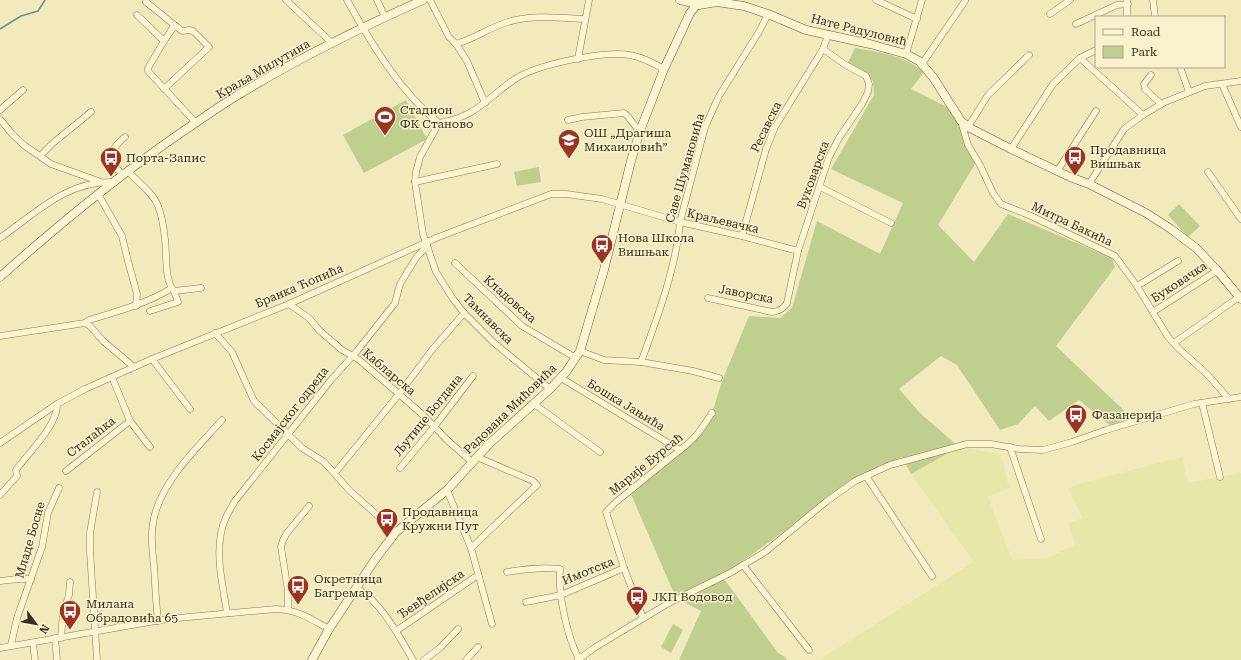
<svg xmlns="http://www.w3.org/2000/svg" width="1241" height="660" viewBox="0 0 1241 660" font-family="'Roboto Serif',serif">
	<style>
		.farmland { fill: #e7e7aa }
		.green { fill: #becf90 }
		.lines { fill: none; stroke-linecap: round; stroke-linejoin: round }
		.stream { stroke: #68908c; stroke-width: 1.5 }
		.street-casing { stroke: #8a7a55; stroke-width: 7 }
		.secondary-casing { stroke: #6b5a38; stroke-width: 9 }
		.street { stroke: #fbf5d0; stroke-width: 6 }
		.secondary { stroke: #fbf5d0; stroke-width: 8 }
		.labels { text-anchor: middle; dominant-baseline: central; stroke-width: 3; stroke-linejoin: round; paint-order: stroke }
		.street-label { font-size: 12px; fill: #382e1b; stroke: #f8f2cd }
		.poi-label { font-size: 12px; fill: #382e1b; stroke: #f8f2cd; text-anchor: start }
	</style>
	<rect width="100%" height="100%" fill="#f1eabd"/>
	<!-- farmland -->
	<path class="farmland" d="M959 447 1001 454 1009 488 988 497 1012 560 1047 558 1075 545 1069 523 1083 518 1068 489 1078 484 1182 457 1188 483 1241 473V660H819L974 562 911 474Z"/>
	<!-- green -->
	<g class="green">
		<path d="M855 48C883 53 901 54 924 72L911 89 947 107 954 114 975 164 938 225 974 262 1008 214 1112 258 1115 267 1056 346 1136 422 1116 430 1079 400 1049 421 1035 406 1018 424 1000 430 957 365 941 356 899 389 920 413 959 447 911 474 902 457 818 507 722 576 778 653 785 657 787 660H679L701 611 676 598 630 492 680 450 712 413 722 381 749 316 780 318 792 308 817 221 880 254 903 203 831 169 874 95 873 81 863 71 848 63Z"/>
		<path d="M406 100 427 139 364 173 343 135Z"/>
		<path d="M539 167 541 182 517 186 514 172Z"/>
		<path d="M1179 204 1200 226 1188 237 1168 215Z"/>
		<path d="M673 624 683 630 671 653 661 647Z"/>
	</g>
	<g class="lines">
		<!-- stream -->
		<path class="stream" d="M0 29 21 16 38 11 45 0"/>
		<!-- street casing -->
		<g class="street-casing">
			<g id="street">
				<path d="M286 0 332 43"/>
				<path d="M347 0C371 43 400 92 439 123 476 117 486 99 515 79 536 65 604 50 630 55 642 57 653 63 664 69"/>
				<path d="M377 0 385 17"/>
				<path d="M430 0 449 37 456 44 467 61 485 103"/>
				<path d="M876 0 917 19"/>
				<path d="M1153 0 1155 17"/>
				<path d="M146 2 182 31 189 30 193 31 209 47 164 89"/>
				<path d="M1050 14 1070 0"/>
				<path d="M137 15 164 41 174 26"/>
				<path d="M1127 17V1"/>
				<path d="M1076 24 1117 5 1128 4"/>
				<path d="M164 41 148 68V71L196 123"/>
				<path d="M456 44C474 39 490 27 508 22 532 14 560 18 585 19"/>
				<path d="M906 54 922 0"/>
				<path d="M1080 58 1143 115"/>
				<path d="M578 59 589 0"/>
				<path d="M922 64 965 1"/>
				<path d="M1180 67 1189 92"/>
				<path d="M1151 75 1144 84 1145 89 1161 104"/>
				<path d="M1222 84 1241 127"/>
				<path d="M0 110 23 90"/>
				<path d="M0 119 12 134 25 146 51 164 101 182"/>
				<path d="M568 120 582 117 624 113C629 116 633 125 640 131"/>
				<path d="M961 121 968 145 980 165 993 193 1001 204 1031 216 1115 256 1137 286 1168 337 1179 349 1207 374 1229 399"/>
				<path d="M439 123 420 157 416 172 415 182 423 234 436 272 453 299 464 313 493 342 550 389"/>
				<path d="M968 127 988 95 1029 55"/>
				<path d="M1011 149 1053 84 1080 58 1096 50"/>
				<path d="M40 156 53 143 91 112"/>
				<path d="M1058 170 1096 111"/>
				<path d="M128 171C137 182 153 192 158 206 162 216 164 229 165 240 167 253 164 280 174 291L201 288"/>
				<path d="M1208 172 1241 219"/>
				<path d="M123 174 110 163C111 151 116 144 125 137"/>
				<path d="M415 182 497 164"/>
				<path d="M1089 184 1124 129 1143 115 1165 102 1205 86 1241 81"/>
				<path d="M820 187 891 223"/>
				<path d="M98 194 122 236 128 261 137 294 136 306"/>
				<path d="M742 236 766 149 775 127 823 49 828 35"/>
				<path d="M0 238C36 213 66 181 113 182"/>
				<path d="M455 263 522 326 576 358"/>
				<path d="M1137 286 1178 261"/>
				<path d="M708 298 772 312C779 311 784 309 787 303L798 251 829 157 839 138 862 104 868 92 869 84 866 76 844 64 823 49"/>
				<path d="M289 304 309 318 319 330 342 350 358 359 399 394 423 415 447 440 472 462"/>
				<path d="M150 311 178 302 174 291"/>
				<path d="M1153 312 1218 270"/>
				<path d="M85 323 89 320C118 311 146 304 172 288"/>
				<path d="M215 333 232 352 254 401 302 448 324 462 350 491 376 514 395 533"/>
				<path d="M0 336 85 323 90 326 103 341 134 367"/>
				<path d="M1174 343 1239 297"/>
				<path d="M580 351 604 360 641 362 693 371 719 378"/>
				<path d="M152 359 190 409"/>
				<path d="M641 362C657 319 676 268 680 222L705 127 719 96 760 30 768 14"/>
				<path d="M112 377 130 421 150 447"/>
				<path d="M561 378 680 450"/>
				<path d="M1202 403 1220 477"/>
				<path d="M534 404 600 452"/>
				<path d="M0 443 57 404 85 389 152 359 289 304 436 238 551 194H566L602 199 680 222 742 236 798 251"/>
				<path d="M1010 447 1041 539"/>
				<path d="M400 468 434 427 473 376"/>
				<path d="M66 471 130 421"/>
				<path d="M335 473 399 394 432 350 464 313"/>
				<path d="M866 476 932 576"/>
				<path d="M447 490 471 548 492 624"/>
				<path d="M97 492 90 533V551L97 660"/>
				<path d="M0 495 17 476 16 470C28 453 58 425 57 404"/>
				<path d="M471 548 537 485 533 481 477 457"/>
				<path d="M743 565 809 650"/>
				<path d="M507 572C525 569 542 567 560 569 558 594 567 637 579 659"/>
				<path d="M0 581 18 579H31"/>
				<path d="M357 588C381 602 399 636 413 660"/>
				<path d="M526 602 561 595 624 568"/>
				<path d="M288 609V591L281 547 283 540 287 533 309 506"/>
				<path d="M227 613C223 587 216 559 221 533 223 521 229 511 235 501L331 380 357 351 395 303 400 284 416 258 427 246"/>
				<path d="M643 618 624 568 606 512 616 502 680 450C695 440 702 428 712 413"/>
				<path d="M158 621C156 602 155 584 154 566 152 549 150 531 155 514 164 479 198 447 222 420"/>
				<path d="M396 631 478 575"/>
				<path d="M55 638 57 660"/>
				<path d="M61 638 63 613 69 595 70 582"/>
				<path d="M33 643 35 660"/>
				<path d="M11 645 17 618 42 547 48 513 59 488"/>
				<path d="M0 648 167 619 276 609C298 610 311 619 329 629"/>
				<path d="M424 660 440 648 458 629"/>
				<path d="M466 660 478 647"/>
				<path d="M578 660 594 648 667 604 730 573 765 552 827 501 855 481 890 465 967 444H991L1019 449 1043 450 1072 442 1106 430 1194 404 1241 397"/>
			</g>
		</g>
		<!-- secondary casing -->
		<g class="secondary-casing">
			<g id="secondary">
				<path d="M680 0 699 5 717 2 744 6 768 14 806 30 870 44 906 54 919 61 933 77 961 121 968 127 1011 149 1070 177 1089 184 1146 213 1171 229 1196 248 1216 269 1241 299"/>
				<path d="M0 277C58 225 118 176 182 132 202 119 222 104 243 92 301 57 362 27 423 0"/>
				<path d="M312 660 329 629 374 561 395 533 447 490 490 443 550 389 566 372 580 351 604 270 631 161 640 131 664 69 678 39 690 13 701 0"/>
			</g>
		</g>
		<!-- street -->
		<use href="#street" class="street"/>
		<!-- secondary -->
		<use href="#secondary" class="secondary"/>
	</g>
	<!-- icons -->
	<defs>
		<g id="stadium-pin" transform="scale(1.15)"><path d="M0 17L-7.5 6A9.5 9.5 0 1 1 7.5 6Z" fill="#9d3421" stroke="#f8f2cd"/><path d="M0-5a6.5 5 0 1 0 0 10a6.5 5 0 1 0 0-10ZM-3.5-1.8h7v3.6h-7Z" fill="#fff"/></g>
		<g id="school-pin" transform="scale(1.15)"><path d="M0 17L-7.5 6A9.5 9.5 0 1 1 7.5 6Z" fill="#9d3421" stroke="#f8f2cd"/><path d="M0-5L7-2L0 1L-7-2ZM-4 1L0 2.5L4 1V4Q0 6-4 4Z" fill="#fff"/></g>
		<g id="bus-pin" transform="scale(1.15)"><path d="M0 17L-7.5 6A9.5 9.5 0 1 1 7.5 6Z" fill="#9d3421" stroke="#f8f2cd"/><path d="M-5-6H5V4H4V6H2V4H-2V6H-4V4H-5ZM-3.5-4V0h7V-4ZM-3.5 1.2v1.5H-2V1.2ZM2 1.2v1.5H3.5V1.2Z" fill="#fff"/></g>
	</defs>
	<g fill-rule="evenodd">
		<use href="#stadium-pin" x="385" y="117"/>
		<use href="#school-pin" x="569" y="140"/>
		<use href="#bus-pin" x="1075" y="157"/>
		<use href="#bus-pin" x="111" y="158"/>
		<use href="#bus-pin" x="602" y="245"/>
		<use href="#bus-pin" x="1076" y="415"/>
		<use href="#bus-pin" x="387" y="519"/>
		<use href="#bus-pin" x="298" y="586"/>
		<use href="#bus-pin" x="637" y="597"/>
		<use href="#bus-pin" x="70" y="611"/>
	</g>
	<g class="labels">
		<!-- street labels -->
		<g class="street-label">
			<text transform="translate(859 30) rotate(14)">Нате Радуловић</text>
			<text transform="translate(263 69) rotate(-30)">Краља Милутина</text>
			<text transform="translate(766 127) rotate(-64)">Ресавска</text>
			<text transform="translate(685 168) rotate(-74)">Саве Шумановића</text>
			<text transform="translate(813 175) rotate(-70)">Вуковарска</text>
			<text transform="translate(723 221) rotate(13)">Краљевачка</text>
			<text transform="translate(1072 224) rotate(25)">Митра Бакића</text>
			<text transform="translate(1179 282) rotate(-33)">Буковачка</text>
			<text transform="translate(299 286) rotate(-23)">Бранка Ћопића</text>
			<text transform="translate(746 294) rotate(11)">Јаворска</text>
			<text transform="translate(510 299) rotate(41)">Кладовска</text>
			<text transform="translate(488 319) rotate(45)">Тамнавска</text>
			<text transform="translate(389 372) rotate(40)">Кабларска</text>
			<text transform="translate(626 405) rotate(31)">Бошка Јањића</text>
			<text transform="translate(510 409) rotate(-44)">Радована Мићовића</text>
			<text transform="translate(290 414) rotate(-52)">Космајског одреда</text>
			<text transform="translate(428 415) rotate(-51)">Љутице Богдана</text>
			<text transform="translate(91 437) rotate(-38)">Сталаћка</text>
			<text transform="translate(646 464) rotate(-39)">Марије Бурсаћ</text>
			<text transform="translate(30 540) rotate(-74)">Младе Босне</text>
			<text transform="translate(588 571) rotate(-22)">Имотска</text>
			<text transform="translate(431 594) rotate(-34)">Ђевђелијска</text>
		</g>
		<!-- poi labels -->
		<g class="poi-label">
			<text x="400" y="110">Стадион<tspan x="400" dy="14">ФК Станово</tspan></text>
			<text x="584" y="133">ОШ „Драгиша<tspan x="584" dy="14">Михаиловић”</tspan></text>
			<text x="1090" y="150">Продавница<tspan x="1090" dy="14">Вишњак</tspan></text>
			<text x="126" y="158">Порта-Запис</text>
			<text x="618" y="238">Нова Школа<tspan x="618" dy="14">Вишњак</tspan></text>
			<text x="1092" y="415">Фазанерија</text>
			<text x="402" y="512">Продавница<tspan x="402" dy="14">Кружни Пут</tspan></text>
			<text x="314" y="579">Окретница<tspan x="314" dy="14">Багремар</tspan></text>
			<text x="652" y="597">ЈКП Водовод</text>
			<text x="86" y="604">Милана<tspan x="86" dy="14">Обрадовића 65</tspan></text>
		</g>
	</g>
	<!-- legend -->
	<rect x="1095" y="16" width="130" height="52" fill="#f8f2cd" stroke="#aba486"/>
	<rect x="1103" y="29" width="20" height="6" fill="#fbf5d0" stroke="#aba486"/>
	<text x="1131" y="36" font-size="12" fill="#382e1b">Road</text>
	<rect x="1103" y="46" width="20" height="12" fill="#becf90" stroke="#aba486"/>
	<text x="1131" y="56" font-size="12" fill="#382e1b">Park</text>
	<!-- north arrow -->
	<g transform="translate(36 624) rotate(122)" stroke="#f8f2cd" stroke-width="3" paint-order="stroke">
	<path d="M0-3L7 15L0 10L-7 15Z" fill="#382e1b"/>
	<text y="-6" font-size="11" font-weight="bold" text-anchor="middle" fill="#382e1b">N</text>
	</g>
</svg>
